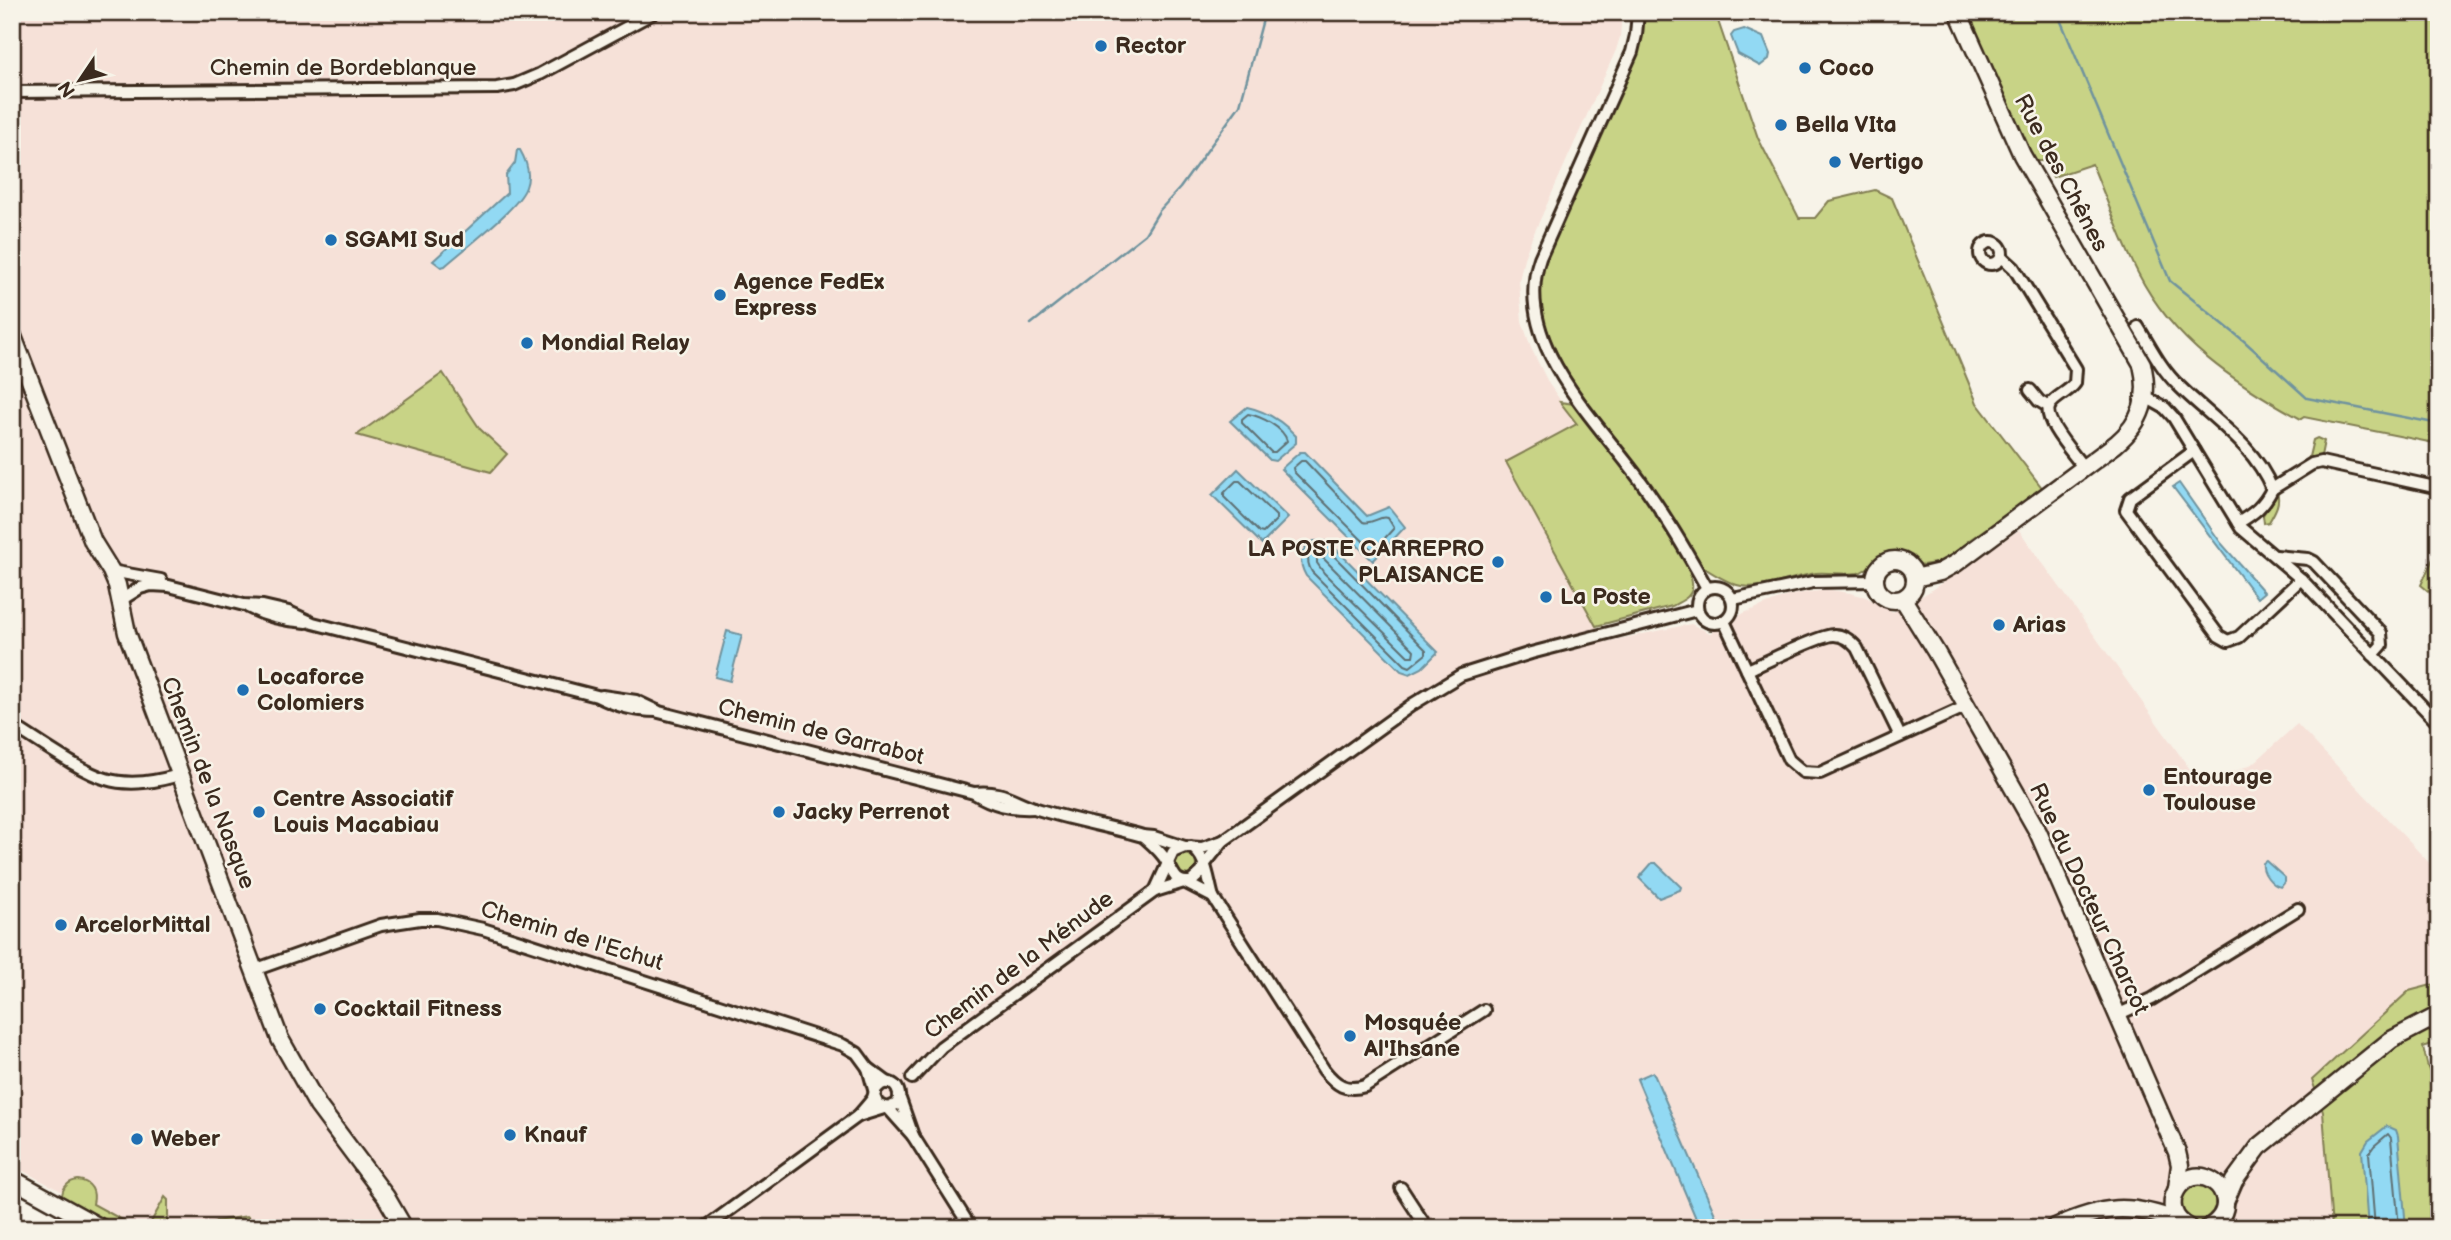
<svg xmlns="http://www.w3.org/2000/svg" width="2451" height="1240" viewBox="0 0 2451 1240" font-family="'Balsamiq Sans',sans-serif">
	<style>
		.built { fill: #f6e1d8 }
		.green { fill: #c8d386; stroke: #827e52; stroke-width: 2 }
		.water { fill: #92d9f3; stroke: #6f939e; stroke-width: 2 }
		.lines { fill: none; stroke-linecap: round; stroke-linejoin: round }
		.shore { stroke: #5e7073; stroke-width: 2 }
		.stream { stroke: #6f939e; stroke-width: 2.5 }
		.street-casing { stroke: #3b2a1e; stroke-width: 16 }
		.secondary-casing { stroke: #3b2a1e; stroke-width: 21 }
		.street { stroke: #f7f3e8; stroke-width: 10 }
		.secondary { stroke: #f7f3e8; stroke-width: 16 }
		.poi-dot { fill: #1f6fb2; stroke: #f7f3e8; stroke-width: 2.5 }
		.labels { text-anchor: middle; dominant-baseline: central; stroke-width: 5; stroke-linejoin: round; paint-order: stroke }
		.poi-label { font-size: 23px; font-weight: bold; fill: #3b2a1e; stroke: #f7f3e8; text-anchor: start }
		.street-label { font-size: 23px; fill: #3b2a1e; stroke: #f7f3e8 }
	</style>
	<rect width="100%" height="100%" fill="#f7f3e8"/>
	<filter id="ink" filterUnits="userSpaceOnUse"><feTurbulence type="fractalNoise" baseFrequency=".0143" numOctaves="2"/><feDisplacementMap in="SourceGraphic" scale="14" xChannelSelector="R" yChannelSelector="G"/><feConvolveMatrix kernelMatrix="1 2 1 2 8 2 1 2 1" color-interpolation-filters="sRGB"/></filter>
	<g filter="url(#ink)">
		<!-- built -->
		<path class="built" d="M12 12H1622L1620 37 1616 50 1531 240 1524 258 1519 281 1522 321 1531 348 1549 384 1576 423 1506 462 1605 642 1691 624 1710 633 1744 613 1787 596 1808 592 1831 590 1850 593 1866 597 1893 612 1927 593 2019 530 2202 786 2254 763 2297 724 2439 873V983L2409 991 2312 1080 2323 1112 2332 1228H130L12 1165Z"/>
		<!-- green -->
		<g class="green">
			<path d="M1642 12H1722L1716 15 1758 138 1799 218H1815L1829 201 1875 190 1892 198 1977 403 2043 489 1968 541 1970 544 1942 562 1922 565C1911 559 1902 551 1888 553 1876 555 1871 570 1858 573 1844 575 1830 572 1816 573 1795 576 1757 592 1737 585 1730 583 1711 573 1705 568 1686 553 1678 526 1664 506 1653 490 1642 474 1631 458 1593 408 1554 368 1539 304 1535 285 1542 265 1548 248L1638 53 1643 25Z"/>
			<path d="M1967 12H2439V444L2304 417 2301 419C2235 383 2173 342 2138 273 2120 238 2107 200 2092 164L2053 177 2045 161H2034L2017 127Z"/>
			<path d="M443 373 480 429 507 454 491 472 357 435Z"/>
			<path d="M1560 402 1574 404C1596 431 1698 559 1692 589 1690 598 1680 602 1672 606L1596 626 1506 462 1577 424Z"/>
			<path d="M2317 438 2324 441 2321 456 2308 461 2313 440Z"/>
			<path d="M2277 492C2281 503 2274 513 2269 522L2264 523 2263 515Z"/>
			<path d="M2439 545V600L2421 585Z"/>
			<circle cx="1185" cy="865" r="11"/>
			<path d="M2439 983V1042L2423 1047 2428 1068 2439 1094V1228H2332L2323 1112 2312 1080 2409 991Z"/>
			<path d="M78 1180C92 1182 96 1192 93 1204L137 1228H120L62 1197C62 1187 69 1181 78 1180Z"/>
			<path d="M2196 1181 2216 1189 2219 1211C2202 1224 2202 1227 2182 1216L2179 1195Z"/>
			<path d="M165 1197 168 1200V1228H159L151 1222Z"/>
			<path d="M247 1216 250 1219 245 1228H205L216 1221Z"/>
		</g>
		<!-- water -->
		<g class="water">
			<path d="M1744 29 1763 37 1770 54 1769 59 1760 66 1738 54 1731 36 1734 32Z"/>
			<path d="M517 150H520C527 162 531 174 526 187 519 208 464 249 445 266L441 267 433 261 507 193 506 175 515 163Z"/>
			<path d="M1247 407C1266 411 1283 422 1296 436V443L1275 461 1270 460 1230 421Z"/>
			<path d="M1300 452H1305L1367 516 1389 507 1405 527 1373 561 1281 469Z"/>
			<path d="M1238 469 1288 518 1262 544 1212 495Z"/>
			<path d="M2179 483 2221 543 2264 592 2257 598 2173 487Z"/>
			<path d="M1314 541H1324L1333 546 1438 652 1422 668 1410 674 1401 671 1306 576C1298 562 1299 549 1314 541Z"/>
			<path d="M727 631 742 635 730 681 715 677Z"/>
			<path d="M2266 861 2285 878V882L2281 887C2272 886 2261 872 2263 863Z"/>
			<path d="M1652 863H1656L1681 887 1680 890 1659 898 1639 878Z"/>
			<path d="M1653 1072 1721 1228H1700L1637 1079Z"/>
			<path d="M2387 1126 2396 1130 2398 1136 2406 1228H2368L2362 1151 2368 1141Z"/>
		</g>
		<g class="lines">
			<!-- shore -->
			<g class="shore">
				<path d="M1248 414C1261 416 1284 428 1287 441L1275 452H1271L1242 423V419Z"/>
				<path d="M1301 461H1305L1363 522C1372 525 1380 515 1388 518L1394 528 1375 549H1371L1294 472 1293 468Z"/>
				<path d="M1236 481H1240L1276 516V520L1263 533 1259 532 1224 497V493Z"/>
				<path d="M1322 548 1336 558 1426 650V654L1410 667 1405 665 1312 572C1305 560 1307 548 1322 548Z"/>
				<path d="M1317 557H1322L1330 565 1414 650 1413 656H1408L1324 573 1317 563Z"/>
				<path d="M2375 1228 2369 1153 2374 1146 2388 1134 2391 1138 2399 1228"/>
			</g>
			<!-- stream -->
			<g class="stream">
				<path d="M2057 12 2170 281 2244 341 2307 398 2439 424"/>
				<path d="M1031 324 1145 234 1159 211 1180 188 1240 105 1265 12"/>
			</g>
			<!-- street casing -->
			<g class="street-casing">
				<g id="street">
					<path d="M1638 12 1636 35 1632 52 1540 258C1511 342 1597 420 1642 483 1666 516 1687 552 1707 588"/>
					<path d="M12 92 497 88 514 85 540 74 655 12"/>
					<circle cx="1991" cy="253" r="11"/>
					<path d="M2002 257 2014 268 2076 369 2075 383C2069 392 2056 396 2050 405 2041 419 2074 454 2083 467"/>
					<path d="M2138 327C2150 346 2161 369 2178 385 2211 418 2254 444 2272 489 2264 506 2253 514 2238 523"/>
					<path d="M2030 390 2039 401 2049 407"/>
					<path d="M2140 400 2149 399 2165 408 2174 418 2241 528 2301 579 2439 724"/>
					<path d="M2194 451 2130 498 2126 510 2219 636 2228 641 2239 637 2301 579"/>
					<path d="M2272 489 2312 464 2321 462 2439 488"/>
					<path d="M2276 556 2308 559 2314 562 2381 633 2382 645 2373 655"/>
					<path d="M111 571 161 580"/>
					<circle cx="1715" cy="605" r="18"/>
					<path d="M1733 599 1813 582 1874 581"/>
					<path d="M121 600 140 588 151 585 169 586 244 605 263 606 289 612 313 623 597 696C617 706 634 711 657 711"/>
					<path d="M248 607C267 617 285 621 306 622"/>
					<path d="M1724 621 1789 760 1803 772 1820 773 1967 706"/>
					<path d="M1747 670C1765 663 1819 635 1834 635 1844 635 1851 641 1857 648L1900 736"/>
					<path d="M602 696 636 701 659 712 974 793C993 805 1011 809 1034 808"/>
					<path d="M12 725C37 740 79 771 106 779 128 786 159 782 181 774"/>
					<path d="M974 793C1004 790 1012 801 1037 809 1071 820 1108 826 1143 836L1154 837 1185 847"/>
					<path d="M1143 836C1151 843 1162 852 1167 862 1174 873 1174 883 1191 882L1202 872 1204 865 1223 841 1413 704 1461 675 1531 653 1697 610"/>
					<path d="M1191 847C1207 856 1208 881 1213 897L1184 882 1155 891 1173 852 1185 847 1202 848 1223 841"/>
					<path d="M1213 897 1324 1070C1336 1085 1346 1092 1365 1086L1484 1010"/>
					<path d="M254 970 381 925 420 919H437L483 929 843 1045 857 1053 868 1068"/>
					<path d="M2117 1015 2152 999 2298 909"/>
					<path d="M912 1078 941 1047 1155 891"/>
					<path d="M875 1093 868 1068 888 1083"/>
					<path d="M874 1096 878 1105 888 1108 897 1104C905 1089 888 1074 877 1088 875 1090 874 1095 873 1098 869 1104 863 1110 858 1116L884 1108"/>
					<path d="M888 1108 913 1136 900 1099"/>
					<path d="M913 1136 971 1228"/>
					<path d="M1401 1188 1427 1228"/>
					<path d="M705 1228 858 1116"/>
				</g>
			</g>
			<!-- secondary casing -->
			<g class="secondary-casing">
				<g id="secondary">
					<path d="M12 334 93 542 111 571 117 585 127 633 280 1039 318 1106 386 1197 404 1228"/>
					<circle cx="1895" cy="580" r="20"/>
					<path d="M1915 578 1940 572 1956 563 2116 444C2142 422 2150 397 2142 364L2022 155 1958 12"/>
					<path d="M1903 599 1936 652 2038 832 2177 1152 2180 1165 2177 1188"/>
					<path d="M12 1179 101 1228"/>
					<path d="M2225 1202 2234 1181 2259 1147 2391 1040 2439 1015"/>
					<path d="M2053 1228C2103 1206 2128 1202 2180 1222"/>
					<path d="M2190 1228C2152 1210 2184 1160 2214 1182 2220 1186 2224 1194 2225 1201 2226 1213 2218 1222 2208 1228"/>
				</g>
			</g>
			<!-- street -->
			<use href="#street" class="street"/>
			<!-- secondary -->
			<use href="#secondary" class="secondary"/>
		</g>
	</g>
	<!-- markers -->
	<g class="poi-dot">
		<circle cx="1101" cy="46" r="7"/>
		<circle cx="1805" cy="68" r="7"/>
		<circle cx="1781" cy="125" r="7"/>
		<circle cx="1835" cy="162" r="7"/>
		<circle cx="331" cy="240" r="7"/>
		<circle cx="720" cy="295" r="7"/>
		<circle cx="527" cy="343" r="7"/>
		<circle cx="1498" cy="562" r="7"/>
		<circle cx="1546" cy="597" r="7"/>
		<circle cx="1999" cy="625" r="7"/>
		<circle cx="243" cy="690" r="7"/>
		<circle cx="2149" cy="790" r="7"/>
		<circle cx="259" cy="812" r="7"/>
		<circle cx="779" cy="812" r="7"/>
		<circle cx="61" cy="925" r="7"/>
		<circle cx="320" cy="1009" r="7"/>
		<circle cx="1350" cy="1036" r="7"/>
		<circle cx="510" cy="1135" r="7"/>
		<circle cx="137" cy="1139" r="7"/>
	</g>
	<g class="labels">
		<!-- poi labels -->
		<g class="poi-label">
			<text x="1115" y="46">Rector</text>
			<text x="1819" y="68">Coco</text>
			<text x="1795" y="125">Bella VIta</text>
			<text x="1849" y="162">Vertigo</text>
			<text x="345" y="240">SGAMI Sud</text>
			<text x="734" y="282">Agence FedEx<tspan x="734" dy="26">Express</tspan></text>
			<text x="541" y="343">Mondial Relay</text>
			<text x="1484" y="549" text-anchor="end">LA POSTE CARREPRO<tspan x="1484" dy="26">PLAISANCE</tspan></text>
			<text x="1560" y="597">La Poste</text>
			<text x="2013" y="625">Arias</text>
			<text x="257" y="677">Locaforce<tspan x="257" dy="26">Colomiers</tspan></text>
			<text x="2163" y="777">Entourage<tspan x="2163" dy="26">Toulouse</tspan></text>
			<text x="273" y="799">Centre Associatif<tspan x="273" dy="26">Louis Macabiau</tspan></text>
			<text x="793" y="812">Jacky Perrenot</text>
			<text x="75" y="925">ArcelorMittal</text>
			<text x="334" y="1009">Cocktail Fitness</text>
			<text x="1364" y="1023">Mosquée<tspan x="1364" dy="26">Al'Ihsane</tspan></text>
			<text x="524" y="1135">Knauf</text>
			<text x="151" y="1139">Weber</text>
		</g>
		<!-- street labels -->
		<g class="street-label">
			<text x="343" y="68">Chemin de Bordeblanque</text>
			<text transform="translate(2061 173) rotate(62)">Rue des Chênes</text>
			<text transform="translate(821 732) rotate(14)">Chemin de Garrabot</text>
			<text transform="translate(208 783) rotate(69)">Chemin de la Nasque</text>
			<text transform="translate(2089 899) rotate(65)">Rue du Docteur Charcot</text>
			<text transform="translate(572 936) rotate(17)">Chemin de l'Echut</text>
			<text transform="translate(1019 965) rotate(-37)">Chemin de la Ménude</text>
		</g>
	</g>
	<!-- margin -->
	<rect width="2451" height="1240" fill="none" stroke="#f7f3e8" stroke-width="42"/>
	<rect x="21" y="21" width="2409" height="1198" fill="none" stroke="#3b2a1e" stroke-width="2.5" filter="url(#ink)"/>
	<!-- north arrow -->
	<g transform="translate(80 80) rotate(235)" stroke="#f7f3e8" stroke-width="5" paint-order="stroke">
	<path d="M0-5L12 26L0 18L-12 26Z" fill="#3b2a1e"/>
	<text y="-10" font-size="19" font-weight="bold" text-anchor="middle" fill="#3b2a1e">N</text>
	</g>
</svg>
